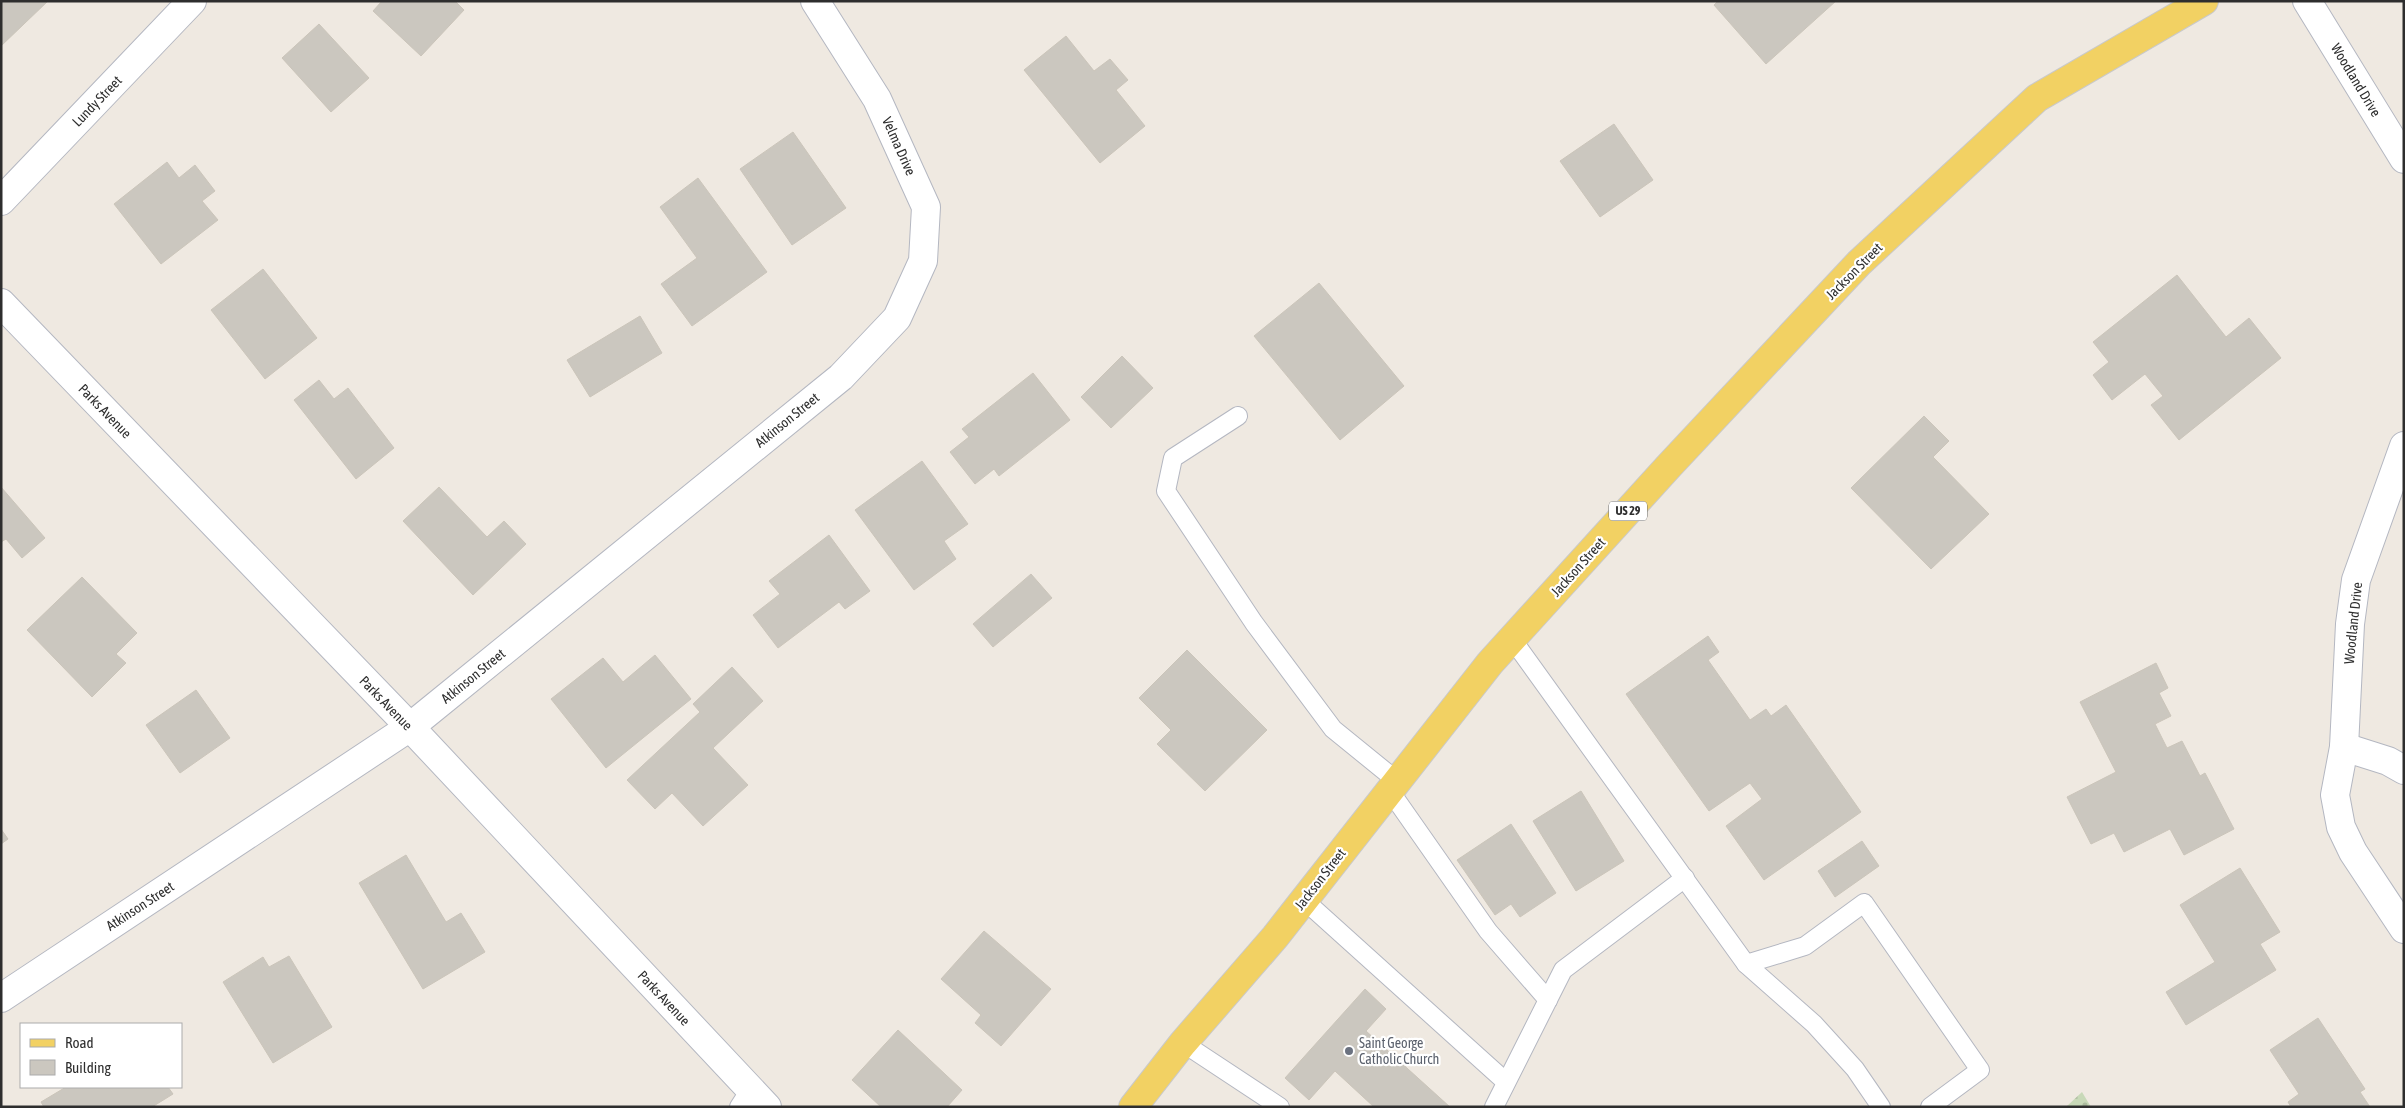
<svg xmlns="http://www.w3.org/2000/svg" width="2405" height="1108" viewBox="0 0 2405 1108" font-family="'Asap Condensed',sans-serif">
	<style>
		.cemetery { fill: url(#cemetery-stones) }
		.building { fill: #cbc7bf; stroke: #cbc5ba }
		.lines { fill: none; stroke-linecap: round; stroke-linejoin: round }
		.service-casing { stroke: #b4b7c1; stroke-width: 20 }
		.minor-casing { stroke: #b4b7c1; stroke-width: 30 }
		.primary-casing { stroke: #c9c9c9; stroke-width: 30 }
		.service { stroke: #fff; stroke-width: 18 }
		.minor { stroke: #fff; stroke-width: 28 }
		.primary { stroke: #f2d163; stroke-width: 28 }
		.worship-dot { fill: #6b7280; stroke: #fff; stroke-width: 2 }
		.labels { text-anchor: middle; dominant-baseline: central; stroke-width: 4.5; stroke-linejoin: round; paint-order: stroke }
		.shield { fill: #fff; stroke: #6d6d6d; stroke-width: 1 }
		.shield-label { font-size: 12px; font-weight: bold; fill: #2e2e2e }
		.street-label { font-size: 14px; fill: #2e2e2e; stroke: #fff }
		.worship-label { font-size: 14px; fill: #5b616d; stroke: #fff; text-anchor: start }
	</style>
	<defs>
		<pattern id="cemetery-stones" width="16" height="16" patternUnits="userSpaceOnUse" patternTransform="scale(1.25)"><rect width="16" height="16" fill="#c8d9b8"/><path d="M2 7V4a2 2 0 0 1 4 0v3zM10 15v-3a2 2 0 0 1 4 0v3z" fill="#acbb9e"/></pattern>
	</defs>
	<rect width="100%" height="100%" fill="#efe9e1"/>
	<!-- cemetery -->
	<path class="cemetery" d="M2082 1092 2091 1107H2066Z"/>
	<!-- building -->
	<g class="building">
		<path d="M1 1H48L1 46Z"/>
		<path d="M382 1H455L464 10 421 56 373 11Z"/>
		<path d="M1718 1H1836L1766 64 1714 5Z"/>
		<path d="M319 24 369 78 331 112 282 58Z"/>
		<path d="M1066 36 1094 71 1110 59 1128 80 1116 90 1145 126 1100 163 1024 70Z"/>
		<path d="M1614 124 1653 180 1600 217 1560 161Z"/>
		<path d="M793 132 846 208 792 245 740 169Z"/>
		<path d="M167 162 179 178 195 165 215 191 202 201 218 220 161 264 114 204Z"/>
		<path d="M698 178 767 272 692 326 661 284 697 258 660 207Z"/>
		<path d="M263 269 317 338 265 379 211 310Z"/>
		<path d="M2177 275 2226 337 2249 318 2281 358 2179 440 2151 405 2163 396 2145 374 2112 400 2093 375 2109 362 2093 342Z"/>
		<path d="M1319 283 1404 386 1340 440 1254 336Z"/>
		<path d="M640 316 662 353 590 397 567 360Z"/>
		<path d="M1122 356 1153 388 1111 428 1081 397Z"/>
		<path d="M1033 373 1070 420 999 476 994 469 975 484 950 452 969 437 962 429Z"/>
		<path d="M319 380 334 399 348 388 394 448 356 479 294 400Z"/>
		<path d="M1924 416 1949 441 1933 457 1989 514 1931 569 1851 488Z"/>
		<path d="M922 461 968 524 944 541 956 559 914 590 855 510Z"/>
		<path d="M1 487 45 538 22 558 6 539 1 542Z"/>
		<path d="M439 487 487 537 504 521 526 544 473 595 403 521Z"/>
		<path d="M829 535 870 591 845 609 839 602 778 648 753 615 780 594 769 581Z"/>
		<path d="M1031 574 1052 598 993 647 973 624Z"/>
		<path d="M82 577 137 633 116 654 126 663 92 697 27 630Z"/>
		<path d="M1708 636 1719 652 1708 660 1750 720 1766 709 1771 716 1786 705 1861 812 1764 880 1726 826 1762 799 1750 783 1709 811 1626 694Z"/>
		<path d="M1187 650 1267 730 1205 791 1157 744 1171 730 1139 698Z"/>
		<path d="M655 655 691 699 606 768 551 699 603 658 623 682Z"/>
		<path d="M2156 663 2168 688 2159 693 2171 716 2155 724 2167 748 2182 741 2200 776 2205 773 2234 829 2184 855 2170 829 2124 852 2114 833 2091 844 2067 797 2116 772 2080 702Z"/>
		<path d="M732 667 763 701 713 748 748 785 703 826 672 793 655 809 627 780 700 712 693 704Z"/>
		<path d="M196 690 230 738 180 773 146 725Z"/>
		<path d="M1581 791 1624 861 1576 891 1533 821Z"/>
		<path d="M1511 824 1556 893 1520 917 1511 904 1495 915 1457 860Z"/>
		<path d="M1 829 8 839 1 844Z"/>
		<path d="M1862 841 1879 866 1835 897 1818 871Z"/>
		<path d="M406 855 446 922 461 913 485 952 423 989 359 883Z"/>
		<path d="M2240 868 2280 932 2260 944 2276 970 2186 1025 2166 992 2215 962 2180 905Z"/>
		<path d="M984 931 1051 989 1001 1046 975 1023 981 1015 941 979Z"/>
		<path d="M289 956 332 1027 273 1063 223 982 263 957 269 967Z"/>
		<path d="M1365 989 1386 1009 1366 1031 1450 1107H1374L1335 1071 1309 1100 1285 1078Z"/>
		<path d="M2318 1018 2365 1089 2360 1092 2370 1107H2291L2288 1102 2299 1094 2270 1050Z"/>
		<path d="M898 1030 962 1090 947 1107H881L852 1080Z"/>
		<path d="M66 1087H168L173 1094 152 1107H44L41 1102Z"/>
	</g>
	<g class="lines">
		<!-- service casing -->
		<g class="service-casing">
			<g id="service">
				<path d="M1238 416 1173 458 1166 491 1254 623 1333 729 1397 781"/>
				<path d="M1512 639 1746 964 1814 1024 1855 1069 1881 1107"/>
				<path d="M1390 791 1488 931 1548 1000"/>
				<path d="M1304 900 1506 1082"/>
				<path d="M1746 964 1805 946 1864 903 1980 1070 1930 1107"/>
				<path d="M1183 1043 1280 1107"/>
				<path d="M739 1107 750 1090"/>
				<path d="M1494 1107 1563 970 1685 878"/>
			</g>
		</g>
		<!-- minor casing -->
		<g class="minor-casing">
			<g id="minor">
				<path d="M2307 1 2404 159"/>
				<path d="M1 201 192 1"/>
				<path d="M1 303 410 727 767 1107"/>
				<path d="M2404 446 2356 580 2350 624 2344 747 2335 795 2341 827 2353 852 2404 929"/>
				<path d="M2344 747 2388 761 2404 770"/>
				<path d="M1 998 410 727 841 377 897 318 923 261 926 207 877 99 815 1"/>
			</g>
		</g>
		<!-- primary casing -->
		<g class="primary-casing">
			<path id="primary" d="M1133 1107 1183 1043 1275 937 1490 663 1668 467 1859 263 2037 98 2204 1"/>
		</g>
		<!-- service -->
		<use href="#service" class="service"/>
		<!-- minor -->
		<use href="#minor" class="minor"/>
		<!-- primary -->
		<use href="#primary" class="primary"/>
	</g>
	<!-- markers -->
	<circle class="worship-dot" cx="1349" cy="1051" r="5"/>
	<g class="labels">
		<!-- shield labels -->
		<rect class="shield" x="1609" y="501.5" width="38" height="19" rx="4"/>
		<g class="shield-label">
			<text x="1628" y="511">US 29</text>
		</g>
		<!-- street labels -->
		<g class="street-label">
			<text transform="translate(2356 80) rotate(59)">Woodland Drive</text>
			<text transform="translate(97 101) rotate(-46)">Lundy Street</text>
			<text transform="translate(899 146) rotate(66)">Velma Drive</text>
			<text transform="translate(1854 271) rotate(-45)">Jackson Street</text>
			<text transform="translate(105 411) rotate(46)">Parks Avenue</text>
			<text transform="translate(787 420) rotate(-39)">Atkinson Street</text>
			<text transform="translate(1578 567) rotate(-48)">Jackson Street</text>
			<text transform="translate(2353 623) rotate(-84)">Woodland Drive</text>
			<text transform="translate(473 676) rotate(-39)">Atkinson Street</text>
			<text transform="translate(386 703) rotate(46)">Parks Avenue</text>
			<text transform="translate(1320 879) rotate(-52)">Jackson Street</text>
			<text transform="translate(140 906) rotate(-33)">Atkinson Street</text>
			<text transform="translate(664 998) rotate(47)">Parks Avenue</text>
		</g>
		<!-- worship labels -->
		<g class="worship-label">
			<text x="1359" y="1043">Saint George<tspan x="1359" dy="16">Catholic Church</tspan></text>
		</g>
	</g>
	<!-- border -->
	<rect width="2405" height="1108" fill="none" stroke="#2e2e2e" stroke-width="5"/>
	<!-- legend -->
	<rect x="20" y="1023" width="162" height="65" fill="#ffffff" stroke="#ababab"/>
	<rect x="30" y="1039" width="25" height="8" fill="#f2d163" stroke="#ababab"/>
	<text x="65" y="1048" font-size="15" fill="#2e2e2e">Road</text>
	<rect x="30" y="1060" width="25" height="15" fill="#cbc7bf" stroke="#ababab"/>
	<text x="65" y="1073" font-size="15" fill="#2e2e2e">Building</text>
</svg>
